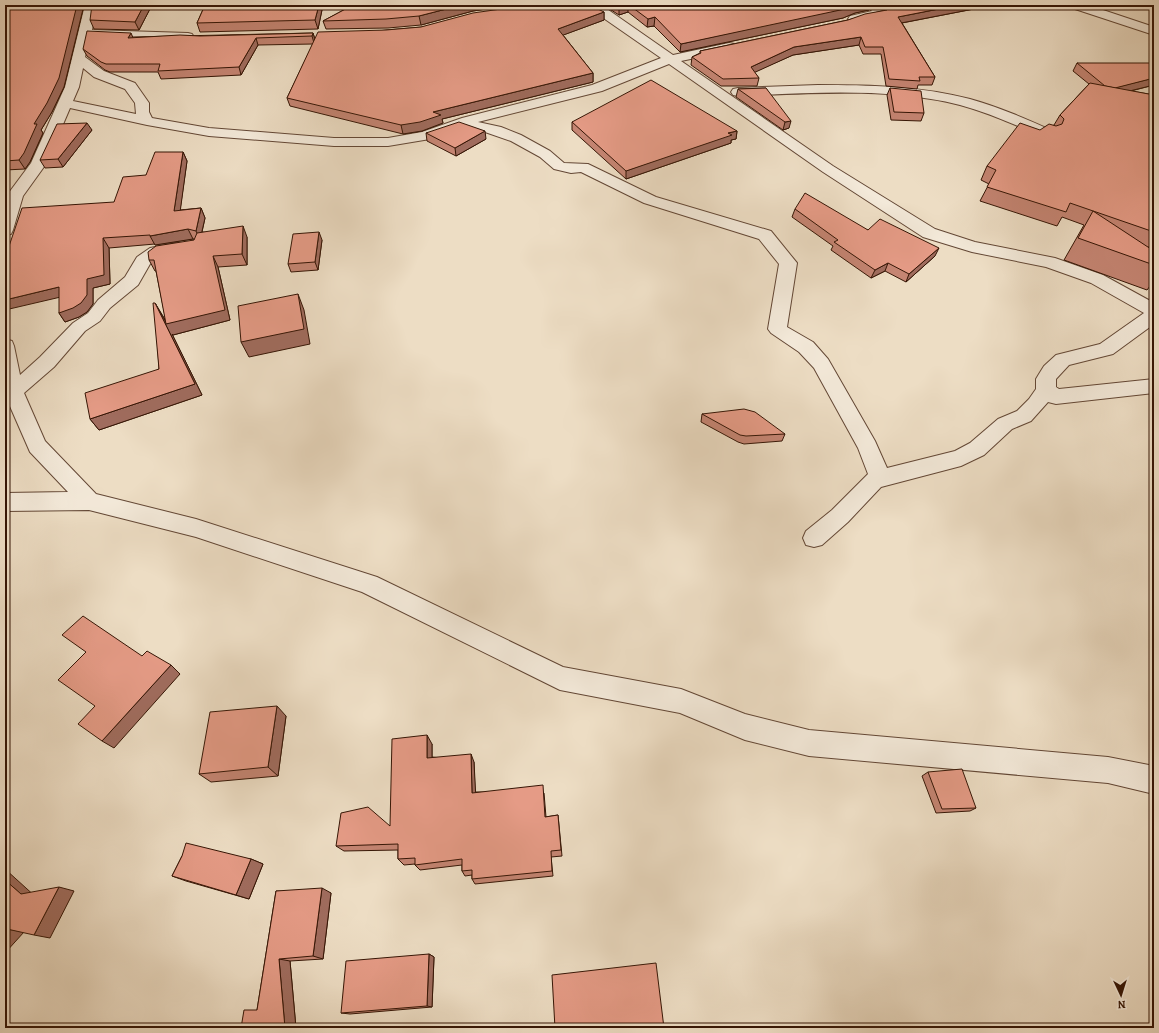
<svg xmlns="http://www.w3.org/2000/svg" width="1159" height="1033" viewBox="0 0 1159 1033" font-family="Alegreya,serif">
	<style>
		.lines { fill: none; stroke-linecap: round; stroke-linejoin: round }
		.minor-casing { stroke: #634735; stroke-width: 2 }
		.minor { fill: #f3e9d9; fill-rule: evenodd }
		.wall { fill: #c58573; stroke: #351505 }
		.shaded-wall { fill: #a06c5e; stroke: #351505 }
		.building { fill: #e59b86; stroke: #351505 }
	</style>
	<rect width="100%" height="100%" fill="#edddc4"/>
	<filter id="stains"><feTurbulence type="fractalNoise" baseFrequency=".005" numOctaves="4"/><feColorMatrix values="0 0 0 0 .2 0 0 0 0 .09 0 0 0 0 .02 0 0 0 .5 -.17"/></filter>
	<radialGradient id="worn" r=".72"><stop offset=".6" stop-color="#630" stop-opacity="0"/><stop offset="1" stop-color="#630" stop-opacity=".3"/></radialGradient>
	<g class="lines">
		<!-- minor casing -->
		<g class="minor-casing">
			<g id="minor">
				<path d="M85 5H97L92 30 188 33 192 34 194 37 192 40 188 41 90 37 85 57 104 71 135 83 149 103V112L152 118 209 128 334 138H388L422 132 462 118 592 85 661 58 599 15 583 8 581 5H597L607 9 673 55 729 43 734 44 735 47 734 50 681 61 833 166 935 229 975 242 1055 258 1103 275 1154 303V324L1113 354 1069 365 1056 379V387L1059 389 1154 379V393L1056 404 1048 402 1031 421 1012 429 984 455 961 466 881 487 848 522 822 545 814 547 806 545 803 538 806 531 832 510 868 474 858 448 814 368 799 352 771 333 768 329 779 264 759 239 644 203 581 172 571 173 554 169 540 157 511 141 485 132 460 128 430 139 388 146H334L209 136 147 125 70 108 46 164 23 196 13 230 11 234 5 235V198L31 163 65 87ZM669 64 823 172 923 237 972 252 1046 267 1091 283 1144 313 1100 344 1056 355 1044 366 1039 374 1036 379V389L1029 399 1017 411 998 419 970 443 955 451 887 468 875 441 828 359 813 342 787 327 797 263 771 231 656 197 588 164 564 163 550 151 521 135 501 127 478 122 602 91ZM83 68 94 77 125 89 135 103 136 114 73 101 79 87Z"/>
				<path d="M867 5H879L886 13 884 16 880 17 854 23 850 22 848 19 850 16 872 11Z"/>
				<path d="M1070 5H1088L1154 27V35L1072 8Z"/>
				<path d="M818 85C869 85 921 86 970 99 999 107 1026 119 1053 131L1055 134 1053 137 1048 138 1043 137C1016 125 989 113 960 105 888 87 811 93 738 96L733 95 731 92 733 89 738 88Z"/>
				<path d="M176 243 182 244 184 248 182 252 161 256 150 264 138 285 110 308 100 321 85 331 54 367 24 393 45 441 96 494 196 519 377 577 563 667 681 689 745 714 809 730 1108 757 1154 766V794L1108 783 809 756 745 740 680 713 560 690 362 592 196 537 89 510 5 511V493L68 492 30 452 9 404 5 405V339L12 341 14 346 20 375 40 357 73 323 88 313 98 300 125 277 137 257 150 248Z"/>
			</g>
		</g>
		<!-- minor -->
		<use href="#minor" class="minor"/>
	</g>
	<!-- wall -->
	<g class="wall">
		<path d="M5 5H84L64 87 52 112 41 130 43 133 30 162 25 169 5 170Z"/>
		<path d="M152 5 139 30 94 29 90 20Z"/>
		<path d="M205 5H323L318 29 200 32 197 23Z"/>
		<path d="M353 5H512L473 11 421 25 388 28 326 29 323 21Z"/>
		<path d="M601 5H871L869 10 855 13 843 18 680 52 654 26 647 27 628 12 619 15 608 8Z"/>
		<path d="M883 5H985L984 7 902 23 935 77 932 85H918L917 89 886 86 881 54H863L859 45 793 55 754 72 759 78 757 86H721L691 65 692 57 700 53V51L848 20 885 10 882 7Z"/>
		<path d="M604 12V20L563 35 593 73V82L442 119 443 123 422 131 403 134 290 106 287 98 313 44 258 45 241 75 161 79 158 72H110L105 70 87 56 83 49 133 37 313 33 315 39 386 30Z"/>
		<path d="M1077 63 1154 85 1131 91 1154 95V249L1148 247 1154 251V281L1147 290 1064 260 1084 225 1062 217 1057 226 980 201 989 184 981 180 987 166 1054 125 1060 115 1089 84 1073 71Z"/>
		<path d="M766 88 789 128 783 130 736 97 738 89Z"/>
		<path d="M890 88 924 113 921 121 891 120 887 95Z"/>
		<path d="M572 122 737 131 736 139 731 140V143L626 179 572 130Z"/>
		<path d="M92 130 63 167 45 168 40 160Z"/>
		<path d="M426 133 486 139 456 156 427 141Z"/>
		<path d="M183 152 187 161 180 210 201 208 205 218 202 232 247 237V265L218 267 230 320 173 335 172 334 202 395 99 430 90 419 159 369 155 303 166 321 156 271H155L149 260 194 240V239H193L155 245V244L109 248 110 284 93 288V304L87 312 79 317 65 322 59 313 114 202 146 175Z"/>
		<path d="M795 209 868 230 935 256 906 282 885 271 871 278 831 250 833 246 792 217Z"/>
		<path d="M322 240 318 270 291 272 288 264Z"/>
		<path d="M702 414 785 434 782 441 744 444 738 442 701 422Z"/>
		<path d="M286 716 278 776 211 782 199 774Z"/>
		<path d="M432 744V757L474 762 475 792 544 793 546 817 558 815 562 856 551 857 553 876 475 884 472 879V875L465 876 462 871V865L420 870 415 865V864L404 865 398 859V850L344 851 336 846 390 826Z"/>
		<path d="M928 772 976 808 970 811 936 813 922 776Z"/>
		<path d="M182 856 251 859 263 864 249 899 186 881 172 876Z"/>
		<path d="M276 891 331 893 323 959 290 961 296 1028H241L257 1010Z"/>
		<path d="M429 954 434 957 432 1007 350 1014 341 1013Z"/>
	</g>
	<!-- shaded-wall -->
	<g class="shaded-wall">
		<path d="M77 5H84L64 87 52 112 41 130 43 133 30 162 25 169 19 160 34 124Z"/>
		<path d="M144 5H152L139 30 135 22Z"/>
		<path d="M319 5H323L318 29 315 20Z"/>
		<path d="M462 5H512L473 11 421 25 419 16Z"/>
		<path d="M625 5H628V12L619 15V7Z"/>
		<path d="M855 5H871L869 10 855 13 843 18 680 52 681 44Z"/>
		<path d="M959 5H985L984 7 896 24 898 17Z"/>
		<path d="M604 12V20L558 37V29Z"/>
		<path d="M655 17 654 26 647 27 648 19Z"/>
		<path d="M131 33 134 40 128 38Z"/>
		<path d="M313 33 315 40 314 43 312 36Z"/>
		<path d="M861 37 859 45 793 55 749 75 751 67 794 47Z"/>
		<path d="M256 38 258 45 241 75 239 67Z"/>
		<path d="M593 73V82L442 119 443 123 422 131 403 134 401 125 433 112Z"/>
		<path d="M1154 78V85L1105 97 1109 89Z"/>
		<path d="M791 121 789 128 783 130 785 122Z"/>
		<path d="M87 123 92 130 63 167 58 159Z"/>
		<path d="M485 131 486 139 456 156 455 148Z"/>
		<path d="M737 131 736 139 731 140V143L626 179V171L728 133Z"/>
		<path d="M183 152 187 161 179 220 174 211Z"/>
		<path d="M201 208 205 218 200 240 196 231Z"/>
		<path d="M243 226 247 237V265L242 254Z"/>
		<path d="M188 229 193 239 155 245 150 236Z"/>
		<path d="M319 232 322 240 318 270 315 262Z"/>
		<path d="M103 238 109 248 110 284 93 288V304L87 312 79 317 65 322 59 313 87 279Z"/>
		<path d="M939 248 935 256 906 282 909 274Z"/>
		<path d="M213 256 218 267 230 320 173 335 172 334 202 395 99 430 90 419 195 384 155 303 167 324Z"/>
		<path d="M888 263 885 271 871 278 875 270Z"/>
		<path d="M59 287 65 296 5 310V300Z"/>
		<path d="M298 294 304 310 310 344 249 357 241 342Z"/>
		<path d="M171 665 180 674 114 748 102 741Z"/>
		<path d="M277 706 286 716 278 776 268 767Z"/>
		<path d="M427 735 432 744V766L427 758Z"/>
		<path d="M471 754 474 762 476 800 472 793Z"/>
		<path d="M251 859 263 864 249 899 236 895Z"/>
		<path d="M5 869 37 898 21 894 5 880Z"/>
		<path d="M59 887 74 891 50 938 34 935Z"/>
		<path d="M322 888 331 893 323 959 313 956Z"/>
		<path d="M7 929 24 932 5 953V932Z"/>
		<path d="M429 954 434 957 432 1007 427 1006Z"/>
		<path d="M279 959 290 961 296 1028H285Z"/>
	</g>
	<!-- building -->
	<g class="building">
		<path d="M5 5H77L59 78 47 103 34 124H37L24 153 19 160 5 161Z"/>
		<path d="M92 5H144L135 22 90 20Z"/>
		<path d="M205 5H319L315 20 197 23Z"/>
		<path d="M353 5H462L419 16 386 19 323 21Z"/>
		<path d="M529 5H590L604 12 558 29 593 73 433 112 441 115 420 122 401 125 287 98 318 32 386 30 421 27 473 13Z"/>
		<path d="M616 5H625L619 7Z"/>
		<path d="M629 5H855L845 9 681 44 655 17 648 19Z"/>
		<path d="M889 5H959L898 17 935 77H919L920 81 889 79 883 47H865L861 37 794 47 751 67 759 78 723 79 692 57 701 53 700 51 848 20 865 14 887 10 890 5Z"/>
		<path d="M87 31 131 33 128 38 180 35 200 36 313 33 312 36 256 38 239 67 158 71 160 64H106L101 62 83 49Z"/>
		<path d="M1077 63H1154V78L1115 88 1105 86Z"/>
		<path d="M651 80 737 131 728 133 732 135 626 171 572 122Z"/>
		<path d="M1090 83 1154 95V232L1070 203 1066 212 987 187 996 170 987 166 1020 123 1040 130 1049 124 1056 126 1062 124 1064 119 1060 115Z"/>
		<path d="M766 88 791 121 785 122 738 89Z"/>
		<path d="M890 88 921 91 924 113 894 112Z"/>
		<path d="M459 122 485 131 455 148 426 133Z"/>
		<path d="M87 123 58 159 40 160 57 124Z"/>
		<path d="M155 152H183L174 211 201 208 196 231 188 229 150 236V235L103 238 104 275 87 279V295L81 303 73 308 59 313V287L5 300V258L22 208 114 202 123 177 146 175Z"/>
		<path d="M805 193 868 230 880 219 939 248 909 274 888 263 875 270 834 242 838 240 795 209Z"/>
		<path d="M1093 211 1154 251V265L1078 238Z"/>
		<path d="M243 226 242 254 213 256 225 310 166 324 154 260H149L148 252 156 246 194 240 197 233Z"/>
		<path d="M319 232 315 262 288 264 293 234Z"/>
		<path d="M298 294 304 329 241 342 238 306Z"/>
		<path d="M153 303H155L195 384 90 419 85 393 159 369Z"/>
		<path d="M744 409 755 412 785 434 746 436 740 435 702 414Z"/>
		<path d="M83 616 142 656 147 651 171 665 102 741 78 724 95 706 58 680 86 652 62 635Z"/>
		<path d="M277 706 268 767 199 774 210 712Z"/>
		<path d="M427 735V758L471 754 472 793 543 785 545 817 558 815 561 850 551 851 552 871 472 879V870L462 871V859L415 865V858L398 859V844L336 846 341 813 368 807 390 826 392 739Z"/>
		<path d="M962 769 976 808 942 809 928 772Z"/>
		<path d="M186 843 251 859 236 895 172 876 182 856Z"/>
		<path d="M5 880 21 894 59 887 34 935 7 929 5 932Z"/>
		<path d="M322 888 313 956 279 959 285 1028H241L244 1010H257L276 891Z"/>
		<path d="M429 954 427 1006 341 1013 346 961Z"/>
		<path d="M656 963 664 1028H555L552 975Z"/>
	</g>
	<!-- margin -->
	<rect width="1159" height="1033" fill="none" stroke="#edddc4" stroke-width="20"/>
	<rect x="6" y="6" width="1147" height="1021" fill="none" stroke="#351505" stroke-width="2"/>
	<rect x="10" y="10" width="1139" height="1013" fill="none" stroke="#351505"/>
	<!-- north arrow -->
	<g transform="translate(1121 995) rotate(176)" stroke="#f3e9d9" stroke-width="3" paint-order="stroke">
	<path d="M0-3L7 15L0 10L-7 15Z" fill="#351505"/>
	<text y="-6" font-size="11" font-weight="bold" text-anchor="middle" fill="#351505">N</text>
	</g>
	<rect width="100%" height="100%" filter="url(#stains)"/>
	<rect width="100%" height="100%" fill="url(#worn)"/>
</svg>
